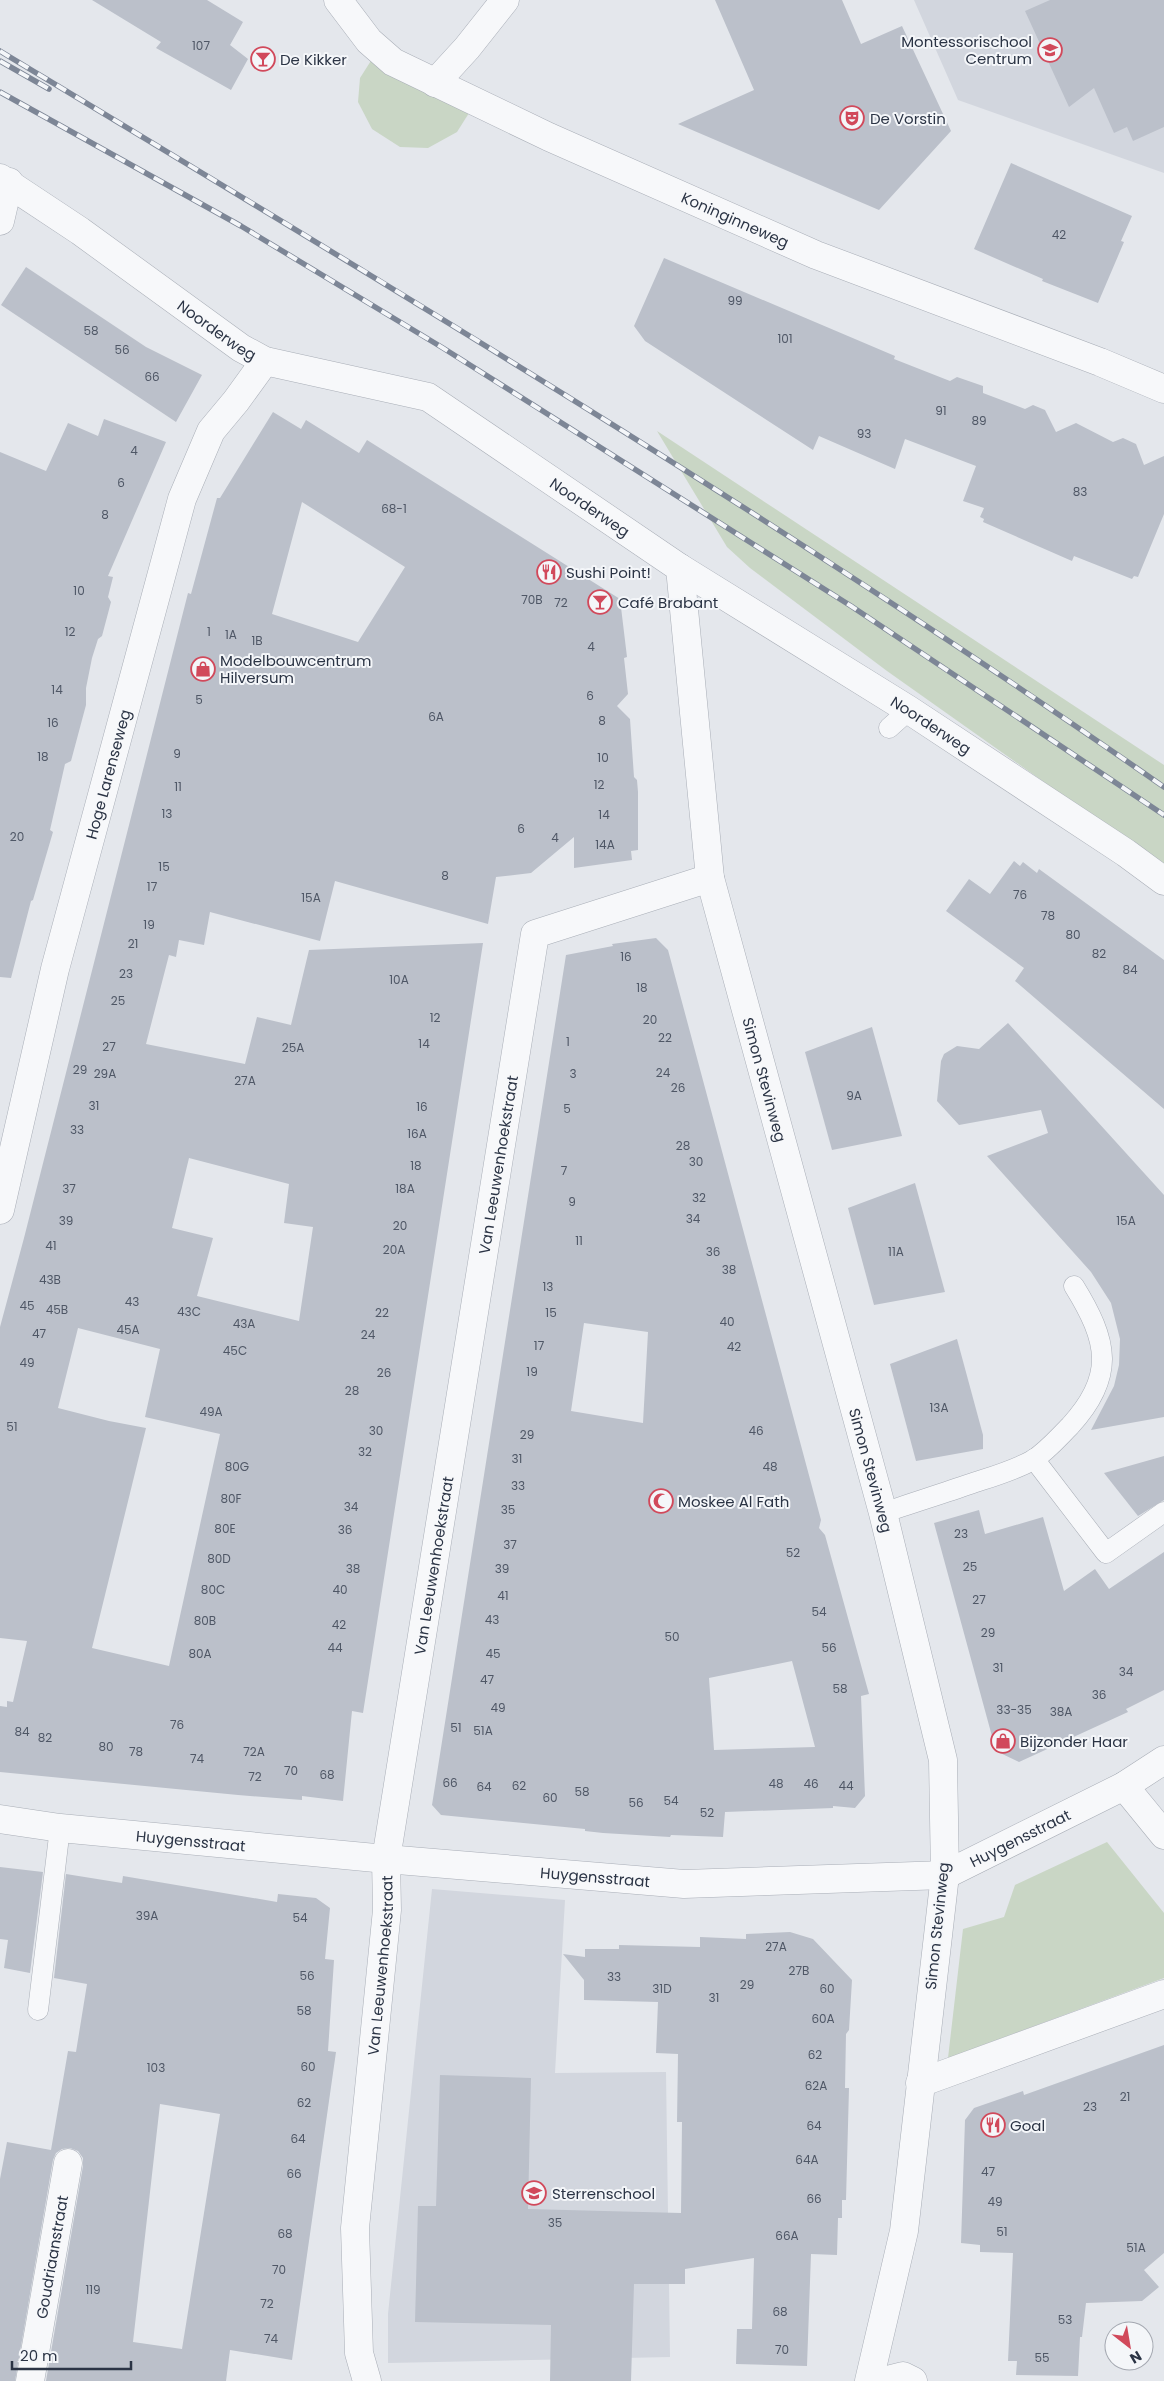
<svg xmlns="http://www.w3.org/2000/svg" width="1164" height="2381" viewBox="0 0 1164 2381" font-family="Poppins,sans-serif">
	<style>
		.built { fill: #d2d6de }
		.green { fill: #c9d6c5 }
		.building { fill: #bbc0ca; fill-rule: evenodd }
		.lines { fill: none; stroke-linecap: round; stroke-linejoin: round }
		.service-casing { stroke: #a9aeb7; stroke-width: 21 }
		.minor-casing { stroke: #a9aeb7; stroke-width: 29 }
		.tertiary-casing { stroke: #a9aeb7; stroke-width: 29 }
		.service { stroke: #f7f8fa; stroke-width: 20 }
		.minor { stroke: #f7f8fa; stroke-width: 28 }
		.tertiary { stroke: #f7f8fa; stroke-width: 28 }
		.rail-casing { stroke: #7d8696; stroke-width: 5.5 }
		.rail { stroke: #f4f6f9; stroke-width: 4; stroke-dasharray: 11; stroke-linecap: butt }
		.labels { text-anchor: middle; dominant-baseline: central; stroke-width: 4; stroke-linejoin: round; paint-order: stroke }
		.number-label { font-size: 12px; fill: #4f5766 }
		.poi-label { font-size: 15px; fill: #2b3445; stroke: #f4f6f9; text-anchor: start }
		.street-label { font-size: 15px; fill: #2b3445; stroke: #f4f6f9 }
	</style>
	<rect width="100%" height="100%" fill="#e4e7ec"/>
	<!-- built -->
	<g class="built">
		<path d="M914 0H1164V173L958 100Z"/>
		<path d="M432 1889 565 1900 555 2073 666 2072 670 2357 388 2363V2314Z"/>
	</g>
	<!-- green -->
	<g class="green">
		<path d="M374 56 469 113 457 132 428 148 400 147 372 129 358 102 360 78Z"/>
		<path d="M657 431 1164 765V867L887 671 750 568 727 547Z"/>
		<path d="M1107 1842 1164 1913V1978L948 2058 963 1929 1004 1917 1015 1885Z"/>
	</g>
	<!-- building -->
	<g class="building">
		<path d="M92 0H207L243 22 230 45 248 59 231 90 156 48 161 42Z"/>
		<path d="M715 0H842L861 44 902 26 951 131 879 210 678 124 754 90Z"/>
		<path d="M1050 0H1164V127L1133 141 1127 127 1114 133 1094 88 1069 107 1025 11Z"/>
		<path d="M1011 163 1132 216 1121 241 1124 242 1098 303 1042 281 1043 279 974 249Z"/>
		<path d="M664 258 895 356 894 359 950 381 957 377 983 386V393L1025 409 1033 405 1045 410 1056 432 1076 423 1113 442 1123 438 1136 444 1144 465 1164 456V514L1138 577 1134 576 1132 579 1074 556 1072 561 983 522 984 519 980 517 984 508 963 501 976 466 905 439 895 469 819 436 813 450 645 341 634 326Z"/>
		<path d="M26 267 146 347 202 375 176 422 1 305Z"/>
		<path d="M273 412 301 429 306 420 359 453 367 440 620 599 627 657 624 658 628 694 617 706 630 719 634 777 637 780 638 792V850L631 851 632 860 574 868V837L531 873 496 877 488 924 335 881 320 941 210 912 204 945 179 940 176 957 169 955 146 1044 245 1064 257 1017 291 1025 309 950 483 943 363 1713 352 1711 343 1801 302 1796V1800L238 1795 0 1772V1706L7 1707V1701L13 1702 27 1641 0 1638V1327L24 1238 188 593 191 594 217 498H220ZM302 502 405 567 358 642 272 614ZM189 1158 289 1184 284 1223 313 1227 299 1321 197 1296 213 1238 172 1228ZM78 1328 160 1349 145 1417 220 1434 169 1666 92 1648 146 1428 109 1421 58 1408Z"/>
		<path d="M104 419 166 442 108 576 113 577 108 597 111 602 102 636 98 639 92 658 86 688V705L71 761 65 764 50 830 53 832 33 900 31 901 11 978 0 977V452L46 471 68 423 98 436Z"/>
		<path d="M1014 861 1020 866 1023 862 1037 873 1039 869 1164 960V1109L1015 981 1024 968 946 911 969 879 990 894Z"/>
		<path d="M656 938 668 950 821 1520 819 1528 825 1535 869 1694 861 1696 865 1796 855 1808 833 1806V1808L725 1812 723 1837 671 1835 670 1837 603 1833 585 1831V1829L441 1815 432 1805 566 955 613 946 612 944ZM584 1323 648 1332 643 1423 571 1411ZM792 1661 815 1747 714 1750 709 1678Z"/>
		<path d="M1008 1023 1164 1195V1417L1091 1430 1114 1386 1119 1365 1120 1339 1111 1303 1091 1272 987 1156 1048 1133 1041 1110 959 1125 937 1101 941 1061 944 1054 957 1046 979 1049Z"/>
		<path d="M872 1027 902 1136 832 1150 805 1052Z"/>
		<path d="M915 1183 945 1292 874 1305 848 1208Z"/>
		<path d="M957 1339 983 1435V1449L916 1461 890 1364Z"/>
		<path d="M1164 1456V1500L1138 1516 1104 1473Z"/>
		<path d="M979 1510 985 1534 1043 1517 1064 1591 1095 1569 1109 1589 1164 1552V1690L1126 1709 1128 1712 1019 1762 996 1751 934 1523Z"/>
		<path d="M0 1867 43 1872 30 1973 4 1968 8 1940 0 1939Z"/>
		<path d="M66 1874 122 1883 123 1876 277 1902 278 1894 316 1898 330 1908 325 1959 334 1960 328 2051 336 2052 292 2360 230 2350 226 2381H46L83 2166V2158L78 2151 70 2148 62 2149 56 2153 53 2160 15 2381H0V2179L7 2142 51 2150 68 2051 76 2052 87 1984 54 1978ZM160 2104 220 2114 182 2349 133 2342Z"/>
		<path d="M790 1932 813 1939 852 1980 849 2030 846 2034 845 2088H849L846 2200H842V2218H838L837 2255 811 2254 807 2366 736 2364 737 2329H752L754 2258 685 2269V2284H634L631 2381H550L551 2325 415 2322 418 2206H436L440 2075 531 2078 528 2209 681 2213 682 2122H677L678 2054 656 2053 658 2002 584 2000V1980L563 1954 585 1957V1949H619V1945L700 1947V1937L746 1939V1934Z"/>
		<path d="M1164 2045V2253L1144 2270 1159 2287 1142 2301 1086 2303 1082 2337H1080L1078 2376 1016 2375 1017 2361H1008L1013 2253 980 2252V2245L961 2243 965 2120 974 2108 1023 2091 1024 2095Z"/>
	</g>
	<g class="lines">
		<!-- service casing -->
		<g class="service-casing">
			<g id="service">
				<path d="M889 728 909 710"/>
				<path d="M1034 1459 1106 1553 1164 1512"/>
				<path d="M883 1513C912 1503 941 1494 970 1484 991 1477 1013 1471 1033 1460 1047 1451 1058 1438 1070 1426 1116 1376 1108 1341 1074 1286"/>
				<path d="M38 2010 60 1828"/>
			</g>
		</g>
		<!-- minor casing -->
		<g class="minor-casing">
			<g id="minor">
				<path d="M0 221 9 182"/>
				<path id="s1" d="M680 568 909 710 1126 853 1164 881"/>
				<path id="s2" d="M0 1210 55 969 182 499 211 431 236 401 265 361"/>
				<path d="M1124 1786 1164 1835"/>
				<path id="s3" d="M0 1819 60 1828 386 1859 684 1884 945 1875 1124 1786 1164 1760"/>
				<path d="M920 2083 1164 1994"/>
				<path id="s4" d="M30 2381 68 2163"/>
				<path id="s5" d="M367 2381 359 2353 355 2228 387 1910 386 1859 535 934 710 878"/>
			</g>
		</g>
		<!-- tertiary casing -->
		<g class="tertiary-casing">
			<g id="tertiary">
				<path id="s6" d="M338 0 369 41 393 62 549 137 816 255 1100 362 1164 389"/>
				<path d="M435 83 467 48 505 0"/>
				<path id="s7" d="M0 178 80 231 241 348 265 361 428 397 680 568 710 878 883 1513 943 1760 945 1875 904 2231 869 2381"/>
				<path d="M883 2381 903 2376 913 2381"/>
			</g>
		</g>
		<!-- service -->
		<use href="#service" class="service"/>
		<!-- minor -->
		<use href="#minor" class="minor"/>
		<!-- tertiary -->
		<use href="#tertiary" class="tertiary"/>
		<!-- rail casing -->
		<g class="rail-casing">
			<g id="rail">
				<path d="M0 51C393 288 787 524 1164 787"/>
				<path d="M0 61 49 89"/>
				<path d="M0 92 241 226 443 348 851 606 1164 815"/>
			</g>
		</g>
		<!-- rail -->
		<use href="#rail" class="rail"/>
	</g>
	<!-- icons -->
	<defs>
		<g id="school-ring" transform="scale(1.25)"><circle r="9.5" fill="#f4f6f9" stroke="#d1495b" stroke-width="1.5"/><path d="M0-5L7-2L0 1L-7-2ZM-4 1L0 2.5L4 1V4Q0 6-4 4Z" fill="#d1495b"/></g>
		<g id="bar-ring" transform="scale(1.25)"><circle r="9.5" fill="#f4f6f9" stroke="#d1495b" stroke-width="1.5"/><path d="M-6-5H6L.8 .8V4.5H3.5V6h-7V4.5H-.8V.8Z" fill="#d1495b"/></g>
		<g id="theatre-ring" transform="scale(1.25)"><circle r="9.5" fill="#f4f6f9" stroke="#d1495b" stroke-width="1.5"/><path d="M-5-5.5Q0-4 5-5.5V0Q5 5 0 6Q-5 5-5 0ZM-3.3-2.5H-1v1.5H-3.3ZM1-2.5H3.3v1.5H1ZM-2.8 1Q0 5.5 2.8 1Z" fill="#d1495b"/></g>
		<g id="restaurant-ring" transform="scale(1.25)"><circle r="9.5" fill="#f4f6f9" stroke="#d1495b" stroke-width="1.5"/><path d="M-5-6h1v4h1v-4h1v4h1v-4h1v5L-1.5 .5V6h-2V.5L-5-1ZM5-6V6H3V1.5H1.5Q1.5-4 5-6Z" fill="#d1495b"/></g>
		<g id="shop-ring" transform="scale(1.25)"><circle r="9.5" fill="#f4f6f9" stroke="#d1495b" stroke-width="1.5"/><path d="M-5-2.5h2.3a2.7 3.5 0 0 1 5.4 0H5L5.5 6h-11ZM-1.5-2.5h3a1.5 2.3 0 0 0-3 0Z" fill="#d1495b"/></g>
		<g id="mosque-ring" transform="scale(1.25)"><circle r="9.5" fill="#f4f6f9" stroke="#d1495b" stroke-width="1.5"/><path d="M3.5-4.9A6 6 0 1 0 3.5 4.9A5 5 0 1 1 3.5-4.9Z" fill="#d1495b"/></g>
	</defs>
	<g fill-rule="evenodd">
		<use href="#school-ring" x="1050" y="50"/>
		<use href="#bar-ring" x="263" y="59"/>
		<use href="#theatre-ring" x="852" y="118"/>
		<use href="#restaurant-ring" x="549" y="572"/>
		<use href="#bar-ring" x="600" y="602"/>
		<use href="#shop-ring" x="203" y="669"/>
		<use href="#mosque-ring" x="661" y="1501"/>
		<use href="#shop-ring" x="1003" y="1741"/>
		<use href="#restaurant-ring" x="993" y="2125"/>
		<use href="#school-ring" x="534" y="2193"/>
	</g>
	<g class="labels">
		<!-- number labels -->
		<g class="number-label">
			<text x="201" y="45">107</text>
			<text x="1059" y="234">42</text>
			<text x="735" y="300">99</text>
			<text x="91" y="330">58</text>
			<text x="785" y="338">101</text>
			<text x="122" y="349">56</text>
			<text x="152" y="376">66</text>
			<text x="941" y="410">91</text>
			<text x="979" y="420">89</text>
			<text x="864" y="433">93</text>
			<text x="134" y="450">4</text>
			<text x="121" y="482">6</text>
			<text x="1080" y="491">83</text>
			<text x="394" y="508">68-1</text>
			<text x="105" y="514">8</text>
			<text x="79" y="590">10</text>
			<text x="532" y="599">70B</text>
			<text x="561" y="602">72</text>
			<text x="70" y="631">12</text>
			<text x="209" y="631">1</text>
			<text x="231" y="634">1A</text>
			<text x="257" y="640">1B</text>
			<text x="591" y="646">4</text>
			<text x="57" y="689">14</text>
			<text x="590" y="695">6</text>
			<text x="199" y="699">5</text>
			<text x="436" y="716">6A</text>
			<text x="602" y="720">8</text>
			<text x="53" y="722">16</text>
			<text x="177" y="753">9</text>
			<text x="43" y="756">18</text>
			<text x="603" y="757">10</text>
			<text x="599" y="784">12</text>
			<text x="178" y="786">11</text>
			<text x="167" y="813">13</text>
			<text x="604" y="814">14</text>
			<text x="521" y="828">6</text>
			<text x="17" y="836">20</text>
			<text x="555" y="837">4</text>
			<text x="605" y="844">14A</text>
			<text x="164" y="866">15</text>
			<text x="445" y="875">8</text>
			<text x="152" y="886">17</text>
			<text x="1020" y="894">76</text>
			<text x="311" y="897">15A</text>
			<text x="1048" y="915">78</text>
			<text x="149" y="924">19</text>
			<text x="1073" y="934">80</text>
			<text x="133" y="943">21</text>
			<text x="1099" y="953">82</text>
			<text x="626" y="956">16</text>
			<text x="1130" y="969">84</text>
			<text x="126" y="973">23</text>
			<text x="399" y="979">10A</text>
			<text x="642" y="987">18</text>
			<text x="118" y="1000">25</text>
			<text x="435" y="1017">12</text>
			<text x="650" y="1019">20</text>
			<text x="665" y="1037">22</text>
			<text x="568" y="1041">1</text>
			<text x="424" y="1043">14</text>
			<text x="109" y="1046">27</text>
			<text x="293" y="1047">25A</text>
			<text x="80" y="1069">29</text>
			<text x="663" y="1072">24</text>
			<text x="105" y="1073">29A</text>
			<text x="573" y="1073">3</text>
			<text x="245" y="1080">27A</text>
			<text x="678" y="1087">26</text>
			<text x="854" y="1095">9A</text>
			<text x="94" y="1105">31</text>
			<text x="422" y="1106">16</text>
			<text x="567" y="1108">5</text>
			<text x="77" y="1129">33</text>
			<text x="417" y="1133">16A</text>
			<text x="683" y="1145">28</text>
			<text x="696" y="1161">30</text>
			<text x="416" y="1165">18</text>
			<text x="564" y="1170">7</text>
			<text x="69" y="1188">37</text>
			<text x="405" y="1188">18A</text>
			<text x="699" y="1197">32</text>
			<text x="572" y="1201">9</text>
			<text x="693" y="1218">34</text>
			<text x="66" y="1220">39</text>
			<text x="1126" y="1220">15A</text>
			<text x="400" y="1225">20</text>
			<text x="579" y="1240">11</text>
			<text x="51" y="1245">41</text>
			<text x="394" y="1249">20A</text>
			<text x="713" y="1251">36</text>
			<text x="896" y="1251">11A</text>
			<text x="729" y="1269">38</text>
			<text x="50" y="1279">43B</text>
			<text x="548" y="1286">13</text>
			<text x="132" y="1301">43</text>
			<text x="27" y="1305">45</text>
			<text x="57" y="1309">45B</text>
			<text x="189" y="1311">43C</text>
			<text x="382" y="1312">22</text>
			<text x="551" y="1312">15</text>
			<text x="727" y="1321">40</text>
			<text x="244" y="1323">43A</text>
			<text x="128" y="1329">45A</text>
			<text x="39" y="1333">47</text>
			<text x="368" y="1334">24</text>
			<text x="539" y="1345">17</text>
			<text x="734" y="1346">42</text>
			<text x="235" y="1350">45C</text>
			<text x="27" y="1362">49</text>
			<text x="532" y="1371">19</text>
			<text x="384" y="1372">26</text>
			<text x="352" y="1390">28</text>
			<text x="939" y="1407">13A</text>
			<text x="211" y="1411">49A</text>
			<text x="12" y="1426">51</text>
			<text x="376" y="1430">30</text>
			<text x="756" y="1430">46</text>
			<text x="527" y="1434">29</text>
			<text x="365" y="1451">32</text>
			<text x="517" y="1458">31</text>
			<text x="237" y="1466">80G</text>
			<text x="770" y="1466">48</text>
			<text x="518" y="1485">33</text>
			<text x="231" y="1498">80F</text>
			<text x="351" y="1506">34</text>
			<text x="508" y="1509">35</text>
			<text x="225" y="1528">80E</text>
			<text x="345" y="1529">36</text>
			<text x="961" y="1533">23</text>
			<text x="510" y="1544">37</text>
			<text x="793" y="1552">52</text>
			<text x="219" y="1558">80D</text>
			<text x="970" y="1566">25</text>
			<text x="353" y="1568">38</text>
			<text x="502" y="1568">39</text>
			<text x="213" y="1589">80C</text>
			<text x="340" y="1589">40</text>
			<text x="503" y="1595">41</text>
			<text x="979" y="1599">27</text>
			<text x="819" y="1611">54</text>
			<text x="492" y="1619">43</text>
			<text x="205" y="1620">80B</text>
			<text x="339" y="1624">42</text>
			<text x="988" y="1632">29</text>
			<text x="672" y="1636">50</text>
			<text x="335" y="1647">44</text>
			<text x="829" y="1647">56</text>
			<text x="200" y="1653">80A</text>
			<text x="493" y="1653">45</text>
			<text x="998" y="1667">31</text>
			<text x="1126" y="1671">34</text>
			<text x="487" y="1679">47</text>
			<text x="840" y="1688">58</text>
			<text x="1099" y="1694">36</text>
			<text x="498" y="1707">49</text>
			<text x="1014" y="1709">33-35</text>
			<text x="1061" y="1711">38A</text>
			<text x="177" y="1724">76</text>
			<text x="456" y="1727">51</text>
			<text x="483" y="1730">51A</text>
			<text x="22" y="1731">84</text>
			<text x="45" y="1737">82</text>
			<text x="106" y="1746">80</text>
			<text x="136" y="1751">78</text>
			<text x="254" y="1751">72A</text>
			<text x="197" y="1758">74</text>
			<text x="291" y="1770">70</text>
			<text x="327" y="1774">68</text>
			<text x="255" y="1776">72</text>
			<text x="450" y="1782">66</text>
			<text x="776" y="1783">48</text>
			<text x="811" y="1783">46</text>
			<text x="519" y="1785">62</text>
			<text x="846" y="1785">44</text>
			<text x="484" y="1786">64</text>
			<text x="582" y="1791">58</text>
			<text x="550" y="1797">60</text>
			<text x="671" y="1800">54</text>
			<text x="636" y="1802">56</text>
			<text x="707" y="1812">52</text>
			<text x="147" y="1915">39A</text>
			<text x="300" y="1917">54</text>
			<text x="776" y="1946">27A</text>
			<text x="799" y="1970">27B</text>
			<text x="307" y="1975">56</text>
			<text x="614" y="1976">33</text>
			<text x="747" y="1984">29</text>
			<text x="662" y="1988">31D</text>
			<text x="827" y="1988">60</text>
			<text x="714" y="1997">31</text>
			<text x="304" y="2010">58</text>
			<text x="823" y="2018">60A</text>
			<text x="815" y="2054">62</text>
			<text x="308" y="2066">60</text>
			<text x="156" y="2067">103</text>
			<text x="816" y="2085">62A</text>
			<text x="1125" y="2096">21</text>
			<text x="304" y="2102">62</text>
			<text x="1090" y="2106">23</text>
			<text x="814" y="2125">64</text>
			<text x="298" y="2138">64</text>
			<text x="807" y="2159">64A</text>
			<text x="988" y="2171">47</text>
			<text x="294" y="2173">66</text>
			<text x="814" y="2198">66</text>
			<text x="995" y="2201">49</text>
			<text x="555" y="2222">35</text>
			<text x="1002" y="2231">51</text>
			<text x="285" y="2233">68</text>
			<text x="787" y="2235">66A</text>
			<text x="1136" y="2247">51A</text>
			<text x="279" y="2269">70</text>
			<text x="93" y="2289">119</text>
			<text x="267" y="2303">72</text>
			<text x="780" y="2311">68</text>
			<text x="1065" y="2319">53</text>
			<text x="271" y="2338">74</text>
			<text x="782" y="2349">70</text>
			<text x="1042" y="2357">55</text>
		</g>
		<!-- poi labels -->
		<g class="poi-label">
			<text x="1032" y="41" text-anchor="end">Montessorischool<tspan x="1032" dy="17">Centrum</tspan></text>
			<text x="280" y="59">De Kikker</text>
			<text x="870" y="118">De Vorstin</text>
			<text x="566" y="572">Sushi Point!</text>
			<text x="618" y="602">Café Brabant</text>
			<text x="220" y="660">Modelbouwcentrum<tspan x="220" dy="17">Hilversum</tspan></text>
			<text x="678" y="1501">Moskee Al Fath</text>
			<text x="1020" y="1741">Bijzonder Haar</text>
			<text x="1010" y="2125">Goal</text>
			<text x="552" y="2193">Sterrenschool</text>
		</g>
		<!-- street labels -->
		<g class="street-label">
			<text stroke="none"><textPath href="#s6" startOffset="460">Koninginneweg</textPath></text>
			<text stroke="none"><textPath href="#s7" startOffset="265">Noorderweg</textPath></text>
			<text stroke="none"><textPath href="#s7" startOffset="685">Noorderweg</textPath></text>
			<text stroke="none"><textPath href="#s1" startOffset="296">Noorderweg</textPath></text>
			<text stroke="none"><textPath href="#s2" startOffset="449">Hoge Larenseweg</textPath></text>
			<text stroke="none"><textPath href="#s7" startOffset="1314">Simon Stevinweg</textPath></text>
			<text stroke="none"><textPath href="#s5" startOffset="1228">Van Leeuwenhoekstraat</textPath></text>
			<text stroke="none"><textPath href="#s7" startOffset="1719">Simon Stevinweg</textPath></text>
			<text stroke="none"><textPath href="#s5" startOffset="822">Van Leeuwenhoekstraat</textPath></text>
			<text stroke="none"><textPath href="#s3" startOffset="1032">Huygensstraat</textPath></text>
			<text stroke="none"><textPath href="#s3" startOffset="192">Huygensstraat</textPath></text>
			<text stroke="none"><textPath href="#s3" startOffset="598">Huygensstraat</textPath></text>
			<text transform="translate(937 1926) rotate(-84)">Simon Stevinweg</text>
			<text stroke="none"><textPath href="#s5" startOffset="418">Van Leeuwenhoekstraat</textPath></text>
			<text stroke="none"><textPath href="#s4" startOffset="126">Goudriaanstraat</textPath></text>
		</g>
	</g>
	<!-- north arrow -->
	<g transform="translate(1129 2346) rotate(149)"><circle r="24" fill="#f4f6f9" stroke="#a4a8b1"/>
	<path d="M0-4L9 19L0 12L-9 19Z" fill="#d1495b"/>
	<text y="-8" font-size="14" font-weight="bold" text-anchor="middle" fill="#2b3445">N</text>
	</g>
	<!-- scale -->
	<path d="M12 2361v8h119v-8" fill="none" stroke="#2b3445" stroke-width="2.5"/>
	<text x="20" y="2361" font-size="15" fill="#2b3445" stroke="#f4f6f9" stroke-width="4" paint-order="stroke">20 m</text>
</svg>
